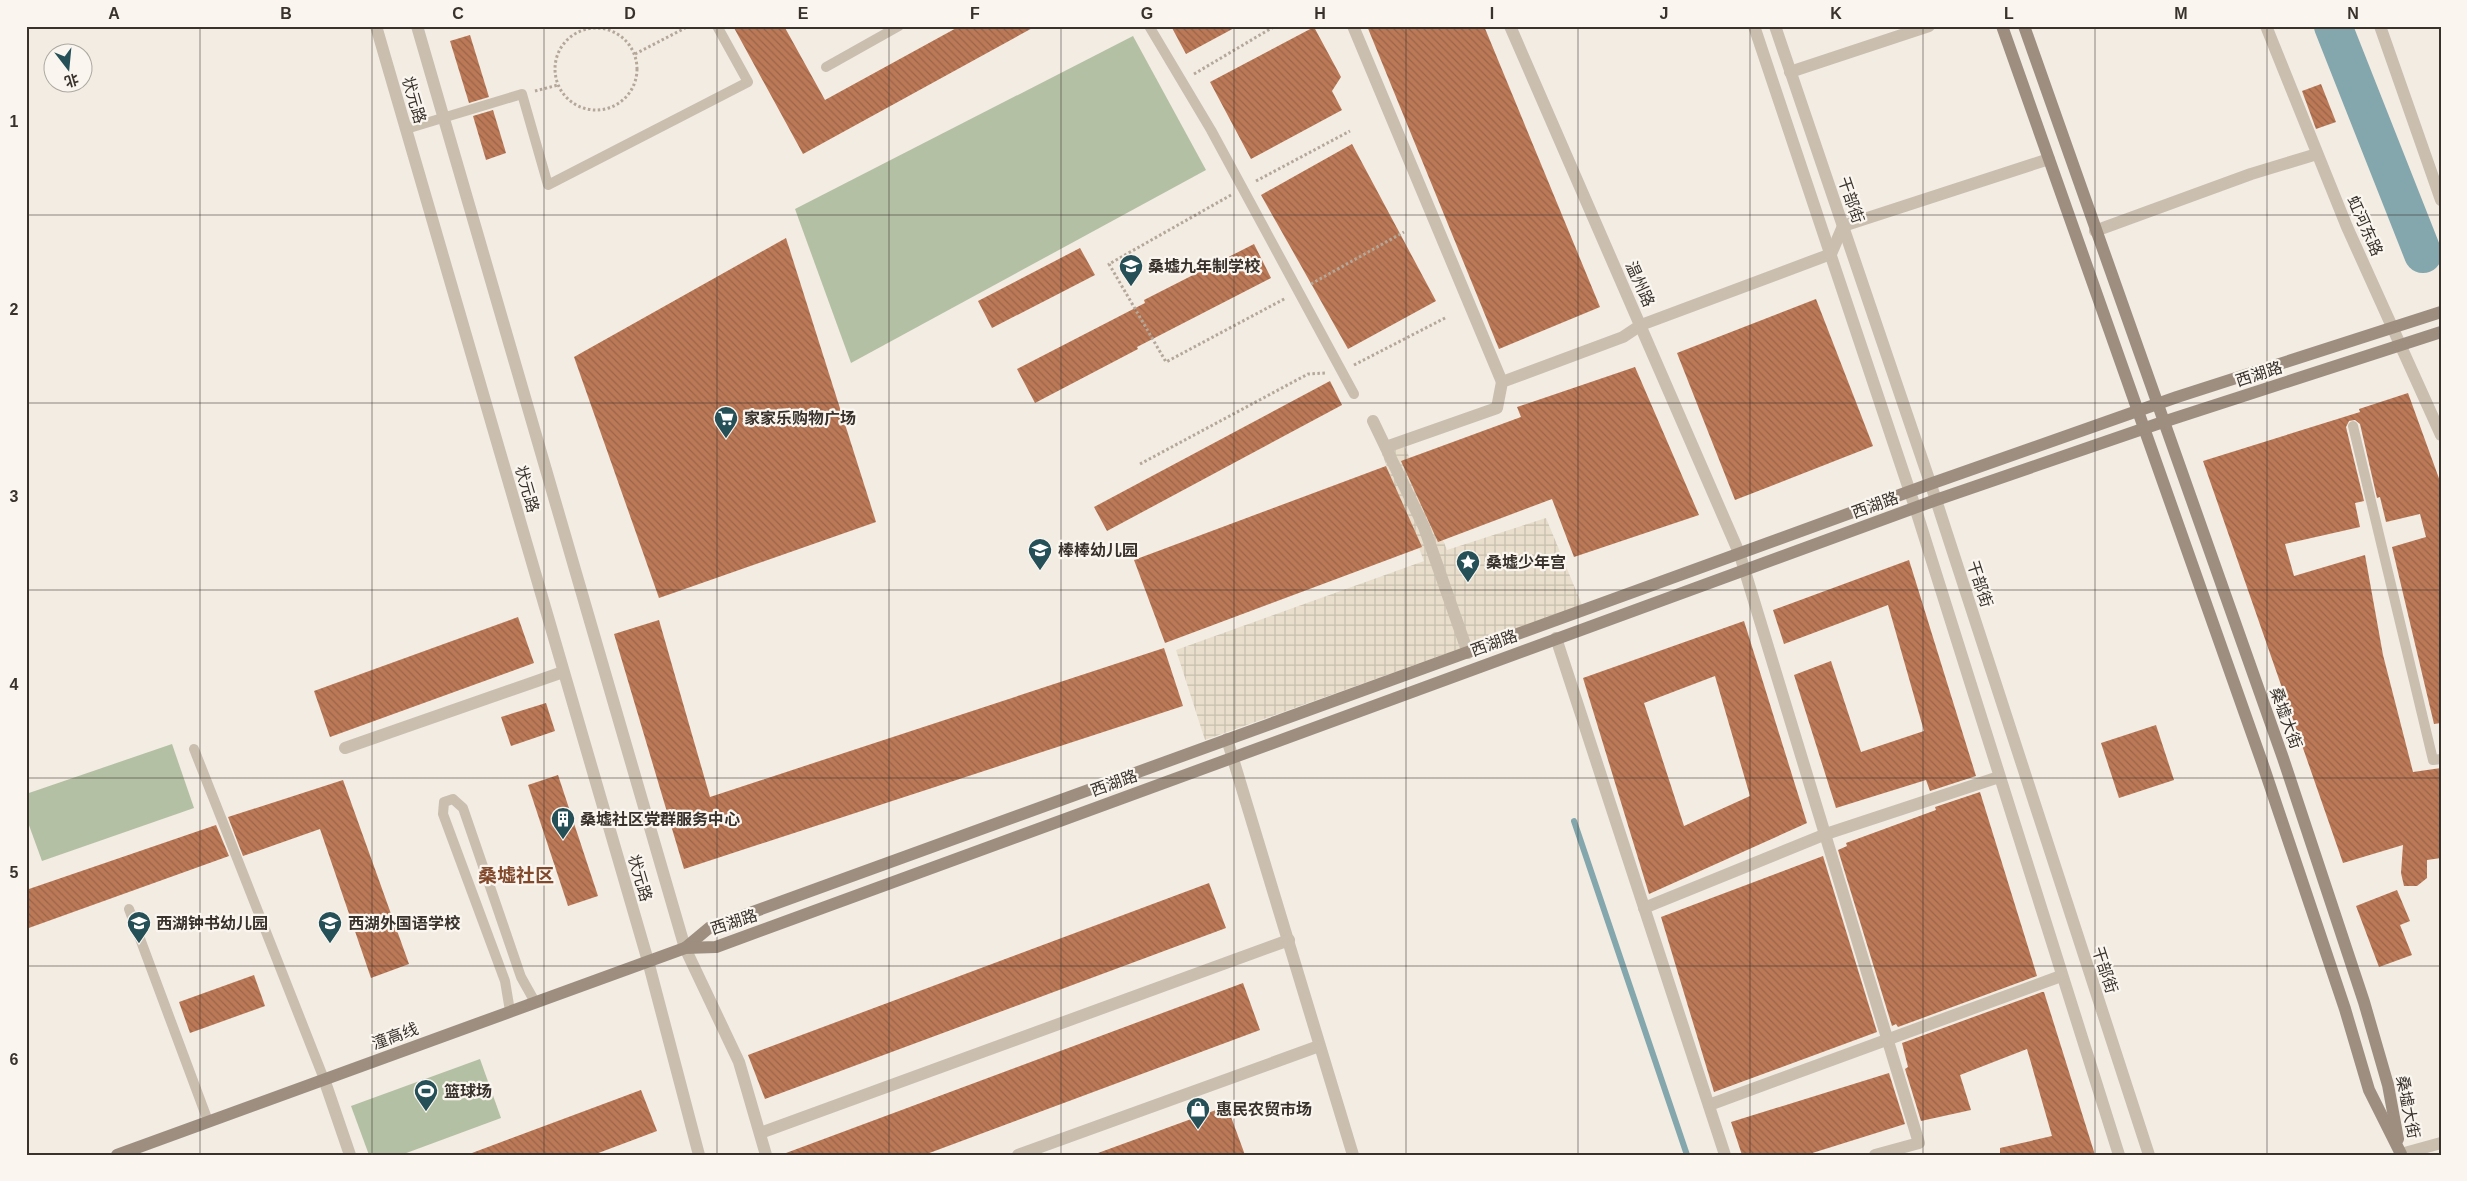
<svg xmlns="http://www.w3.org/2000/svg" width="2467" height="1181" viewBox="0 0 2467 1181" font-family="Arial,'Noto Sans SC',sans-serif">
	<style>
		.grass { fill: #b4c0a3 }
		.plaza { fill: url(#plaza-grid) }
		.lines { fill: none; stroke-linecap: round; stroke-linejoin: round }
		.stream { stroke: #84a7ad; stroke-width: 6 }
		.river { stroke: #84a7ad; stroke-width: 38 }
		.building { fill: url(#building-back-hatch); fill-rule: evenodd }
		.path { stroke: #b5a899; stroke-width: 3; stroke-dasharray: 2.5 2.5; stroke-linecap: butt }
		.service { stroke: #cabeaf; stroke-width: 10 }
		.minor { stroke: #cabeaf; stroke-width: 12 }
		.tertiary { stroke: #cabeaf; stroke-width: 12 }
		.secondary { stroke: #9d8e80; stroke-width: 12 }
		.grid { fill: none; stroke: #39322c; stroke-width: 1; stroke-opacity: 0.55 }
		.labels { text-anchor: middle; dominant-baseline: central; stroke-width: 4.5; stroke-linejoin: round; paint-order: stroke }
		.street-label { font-size: 16px; fill: #39322c; stroke: #faf6ef }
		.poi-label { font-size: 16px; font-weight: bold; fill: #39322c; stroke: #faf6ef; text-anchor: start }
		.quarter-label { font-size: 19px; font-weight: bold; fill: #81482c; stroke: #faf6ef }
		.neatline { fill: none; stroke: #39322c; stroke-width: 2 }
		.grid-label { font-size: 16px; text-anchor: middle; font-weight: bold; fill: #39322c }
	</style>
	<defs>
		<pattern id="plaza-grid" width="8" height="8" patternUnits="userSpaceOnUse" patternTransform="scale(1.25)"><rect width="8" height="8" fill="#e8decb"/><path d="M0 4h8M4 0v8" fill="none" stroke="#c8bfae"/></pattern>
		<pattern id="building-back-hatch" width="6" height="6" patternUnits="userSpaceOnUse" patternTransform="scale(1.25)"><rect width="6" height="6" fill="#bc7957"/><path d="M-1 5l2 2M0 0l6 6M5-1l2 2" fill="none" stroke="#9a6448"/></pattern>
	</defs>
	<rect width="100%" height="100%" fill="#f2ece3"/>
	<!-- grass -->
	<g class="grass">
		<path d="M1133 36 1206 170 851 363 795 209Z"/>
		<path d="M172 744 194 808 42 861 26 817V794Z"/>
		<path d="M480 1059 501 1118 401 1155H369L351 1106Z"/>
	</g>
	<!-- plaza -->
	<path class="plaza" d="M1403 442 1447 550 1546 518 1582 605 1205 740 1176 650 1424 561 1382 454Z"/>
	<g class="lines">
		<!-- stream -->
		<path class="stream" d="M1574 821 1687 1155"/>
		<!-- river -->
		<path class="river" d="M2333 26 2423 254"/>
	</g>
	<!-- building -->
	<g class="building">
		<path d="M733 26H784L825 100 960 26H1036L803 154Z"/>
		<path d="M1171 26H1238L1186 54Z"/>
		<path d="M1367 26H1484L1600 307 1499 349Z"/>
		<path d="M1314 27 1341 77 1332 91 1342 110 1251 159 1210 82Z"/>
		<path d="M470 35 489 97 469 103 450 41Z"/>
		<path d="M2321 84 2336 122 2316 129 2302 91Z"/>
		<path d="M493 110 506 153 486 160 473 116Z"/>
		<path d="M1352 144 1436 301 1348 349 1261 195Z"/>
		<path d="M786 238 876 522 659 598 574 357Z"/>
		<path d="M1254 244 1271 278 1137 347 1138 349 1035 403 1017 369 1145 303 1144 300Z"/>
		<path d="M1080 248 1095 275 992 328 978 301Z"/>
		<path d="M1816 299 1873 446 1735 500 1677 353Z"/>
		<path d="M1635 367 1699 515 1574 557 1552 499 1438 542 1401 461 1521 417 1517 407Z"/>
		<path d="M1330 381 1342 405 1107 531 1094 507Z"/>
		<path d="M2408 393 2441 484V723L2434 724 2392 547 2426 537 2420 514 2386 522 2380 497 2377 498 2360 424 2355 420 2349 421 2346 427 2364 501 2355 503 2360 527 2285 544 2294 576 2365 555 2383 655 2413 772 2441 768V858L2427 860V878L2417 886H2404L2401 873 2403 845 2343 863 2203 461 2360 412 2359 409Z"/>
		<path d="M1386 466 1422 547 1165 643 1134 560Z"/>
		<path d="M1909 560 1976 776 1930 791 1926 780 1836 808 1794 675 1831 661 1861 752 1924 731 1888 605 1784 644 1773 610Z"/>
		<path d="M518 617 534 663 330 737 314 691Z"/>
		<path d="M659 620 710 797 1164 648 1183 706 684 869 614 634Z"/>
		<path d="M1744 621 1807 823 1649 894 1583 678ZM1715 676 1750 796 1684 826 1644 703Z"/>
		<path d="M546 703 555 731 511 746 501 717Z"/>
		<path d="M2156 725 2174 780 2119 798 2101 743Z"/>
		<path d="M558 775 598 896 568 906 528 785Z"/>
		<path d="M343 780 409 964 371 978 320 829 243 856 228 817Z"/>
		<path d="M1980 792 2037 976 1898 1027 1896 1024 1892 1026 1838 850 1847 846 1846 843 1936 810 1935 807Z"/>
		<path d="M216 825 229 856 26 929V890Z"/>
		<path d="M1823 856 1877 1032 1714 1092 1661 917Z"/>
		<path d="M1209 883 1226 928 765 1099 748 1055Z"/>
		<path d="M2397 890 2410 921 2400 925 2412 955 2379 967 2356 906Z"/>
		<path d="M254 975 265 1006 190 1033 179 1002Z"/>
		<path d="M1243 983 1260 1030 924 1155H787L786 1153Z"/>
		<path d="M2042 992H2044L2095 1155H2000V1148L2052 1136 2027 1049 1960 1075 1971 1110 1921 1121 1905 1069 1908 1067 1902 1043Z"/>
		<path d="M1889 1073 1905 1124 1806 1155H1742L1731 1122Z"/>
		<path d="M641 1090 657 1131 593 1155H472V1153Z"/>
		<path d="M1227 1106 1245 1155H1099L1098 1153Z"/>
	</g>
	<g class="lines">
		<!-- path -->
		<g class="path">
			<circle cx="596" cy="69" r="41"/>
			<path d="M635 54 689 26"/>
			<path d="M1194 74 1275 26"/>
			<path d="M535 91 558 85"/>
			<path d="M1256 181 1350 131"/>
			<path d="M1231 195 1109 264 1166 362 1286 298"/>
			<path d="M1311 284 1404 232"/>
			<path d="M1354 365 1447 317"/>
			<path d="M1140 464 1308 374 1325 373"/>
		</g>
		<!-- service -->
		<g class="service">
			<path d="M1149 26 1211 130 1354 394"/>
			<path d="M826 67 899 26"/>
			<path d="M406 129 522 94 548 185 748 82 717 26"/>
			<path d="M2353 426 2433 760 2441 759"/>
			<path d="M194 749 324 1079"/>
			<path d="M129 909 208 1121"/>
			<path d="M510 1011 505 981 443 814 444 802 453 799 463 808 521 977 535 1002"/>
		</g>
		<!-- minor -->
		<g class="minor">
			<path d="M376 26 648 961 699 1155"/>
			<path d="M417 26 685 948 739 1062 766 1155"/>
			<path d="M1353 26 1502 382"/>
			<path d="M1510 26 1740 555 1919 1143 1875 1155"/>
			<path d="M1754 26 1915 507 2119 1155"/>
			<path d="M1775 26 1936 500 2149 1155"/>
			<path d="M2266 26 2347 227 2441 435"/>
			<path d="M2380 26 2441 200"/>
			<path d="M1790 72 1929 26"/>
			<path d="M2095 231 2251 174 2317 154"/>
			<path d="M1373 421 1424 527 1468 653"/>
			<path d="M1386 447 1497 408 1502 382 1623 337 1641 325 1831 254 1843 226 2049 159"/>
			<path d="M1556 638 1725 1155"/>
			<path d="M1227 739 1353 1155"/>
			<path d="M345 748 563 672"/>
			<path d="M1644 908 1826 834 1999 777"/>
			<path d="M324 1079 350 1155"/>
			<path d="M1709 1105 2061 976"/>
			<path d="M760 1133 1289 940"/>
			<path d="M1018 1155 1319 1046"/>
		</g>
		<!-- tertiary -->
		<path class="tertiary" d="M2401 1154 2441 1143"/>
		<!-- secondary -->
		<g class="secondary">
			<path d="M2002 26 2263 765 2345 1009 2369 1090 2401 1154"/>
			<path d="M2024 26 2283 758 2364 1002 2388 1085 2398 1139"/>
			<path d="M685 948 709 928 1930 484 2177 397 2441 312"/>
			<path d="M117 1155 685 948 716 947 1936 500 2163 422 2441 332"/>
		</g>
	</g>
	<!-- grid -->
	<path class="grid" d="M200 26V1155M372 26V1155M544 26V1155M717 26V1155M889 26V1155M1061 26V1155M1234 26V1155M1406 26V1155M1578 26V1155M1750 26V1155M1923 26V1155M2095 26V1155M2267 26V1155M26 215H2441M26 403H2441M26 590H2441M26 778H2441M26 966H2441"/>
	<!-- icons -->
	<defs>
		<g id="school-pin" transform="scale(1.25)"><path d="M0 17L-7.5 6A9.5 9.5 0 1 1 7.5 6Z" fill="#255058" stroke="#faf6ef"/><path d="M0-5L7-2L0 1L-7-2ZM-4 1L0 2.5L4 1V4Q0 6-4 4Z" fill="#fff"/></g>
		<g id="supermarket-pin" transform="scale(1.25)"><path d="M0 17L-7.5 6A9.5 9.5 0 1 1 7.5 6Z" fill="#255058" stroke="#faf6ef"/><path d="M-6-5.5h2.5l.6 2H6L4.5 2H-2.5L-4.4-4H-6ZM-1.5 3.2a1.3 1.3 0 1 0 .1 0ZM3 3.2a1.3 1.3 0 1 0 .1 0Z" fill="#fff"/></g>
		<g id="sight-pin" transform="scale(1.25)"><path d="M0 17L-7.5 6A9.5 9.5 0 1 1 7.5 6Z" fill="#255058" stroke="#faf6ef"/><path d="M0-6L1.8-2.2L6-1.7L2.9 1.2L3.7 5.4L0 3.3L-3.7 5.4L-2.9 1.2L-6-1.7L-1.8-2.2Z" fill="#fff"/></g>
		<g id="building-pin" transform="scale(1.25)"><path d="M0 17L-7.5 6A9.5 9.5 0 1 1 7.5 6Z" fill="#255058" stroke="#faf6ef"/><path d="M-4-6H4V6H1V3H-1V6H-4ZM-2.5-4.3h1.7v1.8h-1.7ZM.8-4.3h1.7v1.8H.8ZM-2.5-1h1.7V.8h-1.7ZM.8-1h1.7V.8H.8Z" fill="#fff"/></g>
		<g id="stadium-pin" transform="scale(1.25)"><path d="M0 17L-7.5 6A9.5 9.5 0 1 1 7.5 6Z" fill="#255058" stroke="#faf6ef"/><path d="M0-5a6.5 5 0 1 0 0 10a6.5 5 0 1 0 0-10ZM-3.5-1.8h7v3.6h-7Z" fill="#fff"/></g>
		<g id="shop-pin" transform="scale(1.25)"><path d="M0 17L-7.5 6A9.5 9.5 0 1 1 7.5 6Z" fill="#255058" stroke="#faf6ef"/><path d="M-5-2.5h2.3a2.7 3.5 0 0 1 5.4 0H5L5.5 6h-11ZM-1.5-2.5h3a1.5 2.3 0 0 0-3 0Z" fill="#fff"/></g>
	</defs>
	<g fill-rule="evenodd">
		<use href="#school-pin" x="1131" y="266"/>
		<use href="#supermarket-pin" x="726" y="418"/>
		<use href="#school-pin" x="1040" y="550"/>
		<use href="#sight-pin" x="1468" y="562"/>
		<use href="#building-pin" x="563" y="819"/>
		<use href="#school-pin" x="139" y="923"/>
		<use href="#school-pin" x="330" y="923"/>
		<use href="#stadium-pin" x="426" y="1091"/>
		<use href="#shop-pin" x="1198" y="1109"/>
	</g>
	<g class="labels">
		<!-- street labels -->
		<g class="street-label">
			<text transform="translate(414 100) rotate(74)">状元路</text>
			<text transform="translate(1851 200) rotate(71)">干部街</text>
			<text transform="translate(2365 226) rotate(66)">虹河东路</text>
			<text transform="translate(1640 284) rotate(66)">温州路</text>
			<text transform="translate(2259 374) rotate(-18)">西湖路</text>
			<text transform="translate(527 489) rotate(74)">状元路</text>
			<text transform="translate(1875 505) rotate(-20)">西湖路</text>
			<text transform="translate(1980 584) rotate(72)">干部街</text>
			<text transform="translate(1494 643) rotate(-20)">西湖路</text>
			<text transform="translate(2286 718) rotate(70)">桑墟大街</text>
			<text transform="translate(1114 783) rotate(-20)">西湖路</text>
			<text transform="translate(640 878) rotate(74)">状元路</text>
			<text transform="translate(734 922) rotate(-18)">西湖路</text>
			<text transform="translate(2105 970) rotate(72)">干部街</text>
			<text transform="translate(395 1036) rotate(-20)">潼高线</text>
			<text transform="translate(2408 1107) rotate(79)">桑墟大街</text>
		</g>
		<!-- poi labels -->
		<g class="poi-label">
			<text x="1148" y="266">桑墟九年制学校</text>
			<text x="744" y="418">家家乐购物广场</text>
			<text x="1058" y="550">棒棒幼儿园</text>
			<text x="1486" y="562">桑墟少年宫</text>
			<text x="580" y="819">桑墟社区党群服务中心</text>
			<text x="156" y="923">西湖钟书幼儿园</text>
			<text x="348" y="923">西湖外国语学校</text>
			<text x="444" y="1091">篮球场</text>
			<text x="1216" y="1109">惠民农贸市场</text>
		</g>
		<!-- quarter labels -->
		<g class="quarter-label">
			<text x="516" y="875">桑墟社区</text>
		</g>
	</g>
	<!-- border -->
	<rect width="2467" height="1181" fill="none" stroke="#faf6ef" stroke-width="55"/>
	<!-- north arrow -->
	<g transform="translate(68 68) rotate(164)"><circle r="24" fill="#faf6ef" stroke="#ada8a1"/>
	<path d="M0-4L9 19L0 12L-9 19Z" fill="#255058"/>
	<text y="-8" font-size="14" font-weight="bold" text-anchor="middle" fill="#39322c">北</text>
	</g>
	<rect x="28" y="28" width="2412" height="1126" class="neatline"/>
	<g class="grid-label">
		<text x="114" y="19">A</text>
		<text x="286" y="19">B</text>
		<text x="458" y="19">C</text>
		<text x="630" y="19">D</text>
		<text x="803" y="19">E</text>
		<text x="975" y="19">F</text>
		<text x="1147" y="19">G</text>
		<text x="1320" y="19">H</text>
		<text x="1492" y="19">I</text>
		<text x="1664" y="19">J</text>
		<text x="1836" y="19">K</text>
		<text x="2009" y="19">L</text>
		<text x="2181" y="19">M</text>
		<text x="2353" y="19">N</text>
		<text x="14" y="127">1</text>
		<text x="14" y="315">2</text>
		<text x="14" y="502">3</text>
		<text x="14" y="690">4</text>
		<text x="14" y="878">5</text>
		<text x="14" y="1065">6</text>
	</g>
</svg>
